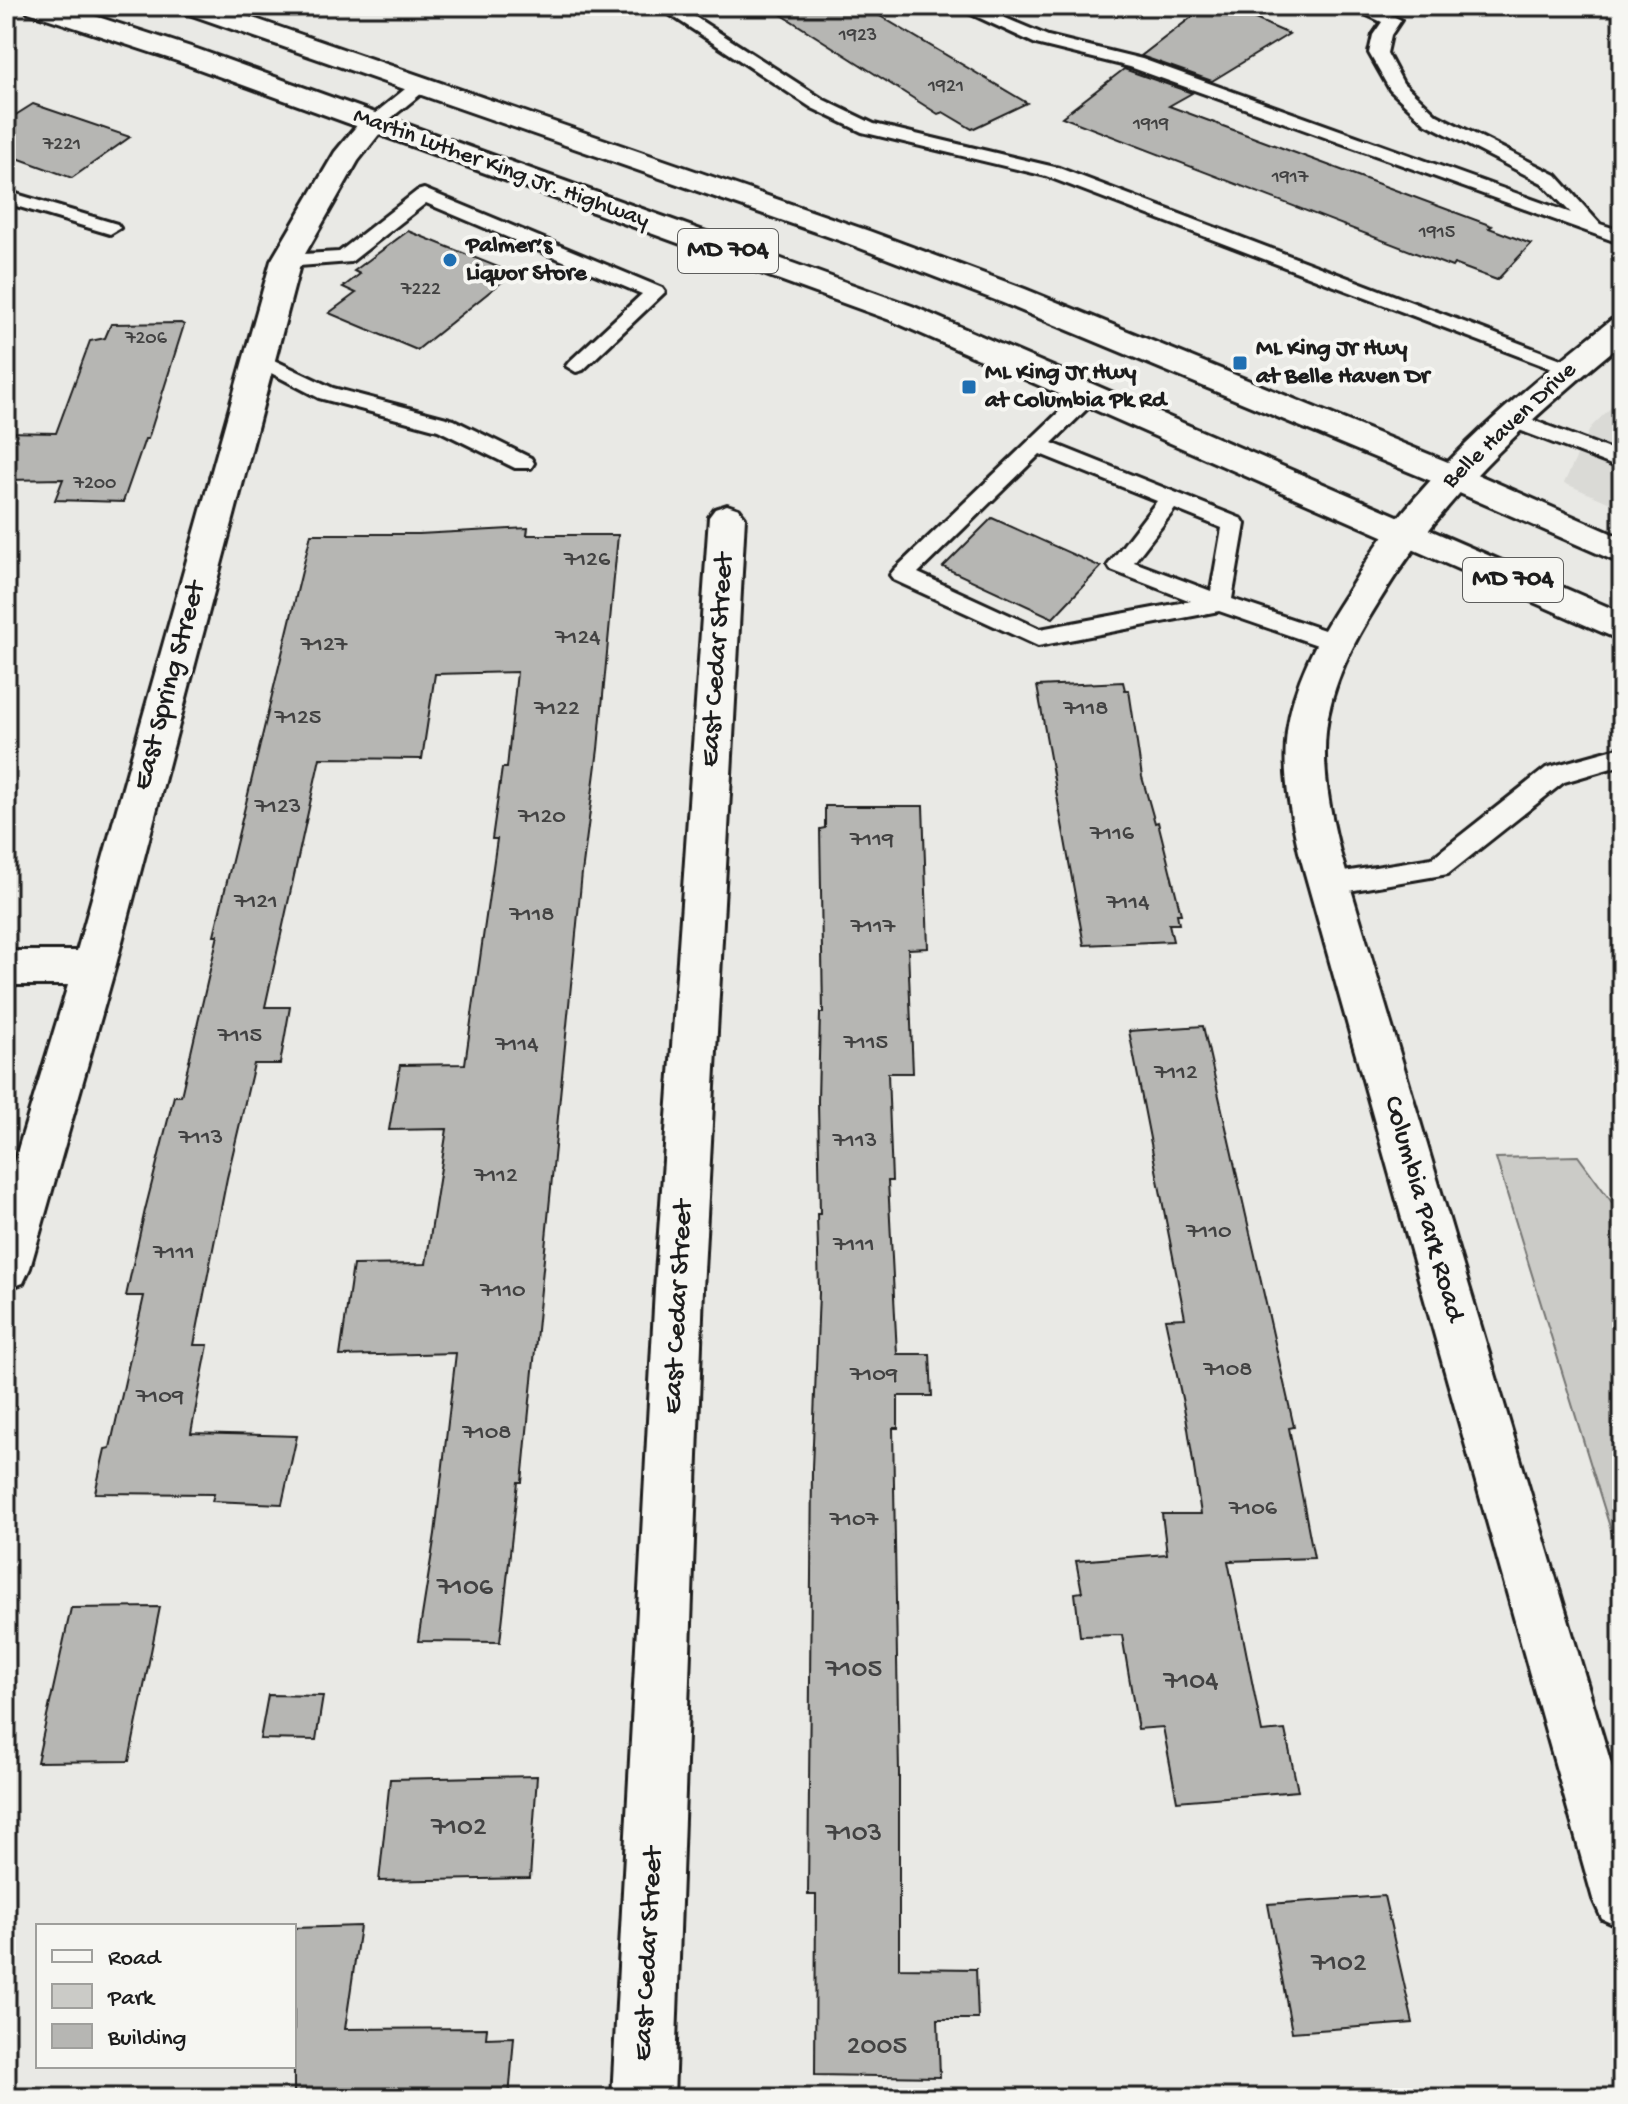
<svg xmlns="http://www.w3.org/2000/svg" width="1628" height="2104" viewBox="0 0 1628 2104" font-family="'Gochi Hand',sans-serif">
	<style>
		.built { fill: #dadad6 }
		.green { fill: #cbcbc7; stroke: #747472; stroke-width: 2 }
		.building { fill: #b6b6b3; stroke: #1c1c1c; stroke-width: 2 }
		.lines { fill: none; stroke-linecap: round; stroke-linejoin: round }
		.service-casing { stroke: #1c1c1c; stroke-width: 6 }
		.minor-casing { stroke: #1c1c1c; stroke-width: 6 }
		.tertiary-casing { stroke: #1c1c1c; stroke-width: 6 }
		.primary-casing { stroke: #1c1c1c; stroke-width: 6 }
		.service { fill: #f6f6f2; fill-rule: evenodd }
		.minor { fill: #f6f6f2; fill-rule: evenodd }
		.tertiary { fill: #f6f6f2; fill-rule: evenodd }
		.primary { fill: #f6f6f2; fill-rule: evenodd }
		.poi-dot { fill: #1f6fb2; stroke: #f6f6f2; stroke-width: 3 }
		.labels { text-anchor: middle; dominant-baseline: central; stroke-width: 8; stroke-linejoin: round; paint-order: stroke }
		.far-number-label { font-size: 20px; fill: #424242 }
		.far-street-label { font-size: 24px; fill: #1c1c1c; stroke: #f6f6f2 }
		.far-poi-label { font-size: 24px; font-weight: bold; fill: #1c1c1c; stroke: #f6f6f2; text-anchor: start }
		.number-label { font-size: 24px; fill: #424242 }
		.shield { fill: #f6f6f2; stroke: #5d5d5c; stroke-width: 2 }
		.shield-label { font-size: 26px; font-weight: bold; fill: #1c1c1c }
		.street-label { font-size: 28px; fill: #1c1c1c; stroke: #f6f6f2 }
		.near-number-label { font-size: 28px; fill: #424242 }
	</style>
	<rect width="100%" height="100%" fill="#e9e9e5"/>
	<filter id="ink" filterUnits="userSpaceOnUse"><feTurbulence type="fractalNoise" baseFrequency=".0125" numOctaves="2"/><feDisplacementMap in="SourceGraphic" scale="16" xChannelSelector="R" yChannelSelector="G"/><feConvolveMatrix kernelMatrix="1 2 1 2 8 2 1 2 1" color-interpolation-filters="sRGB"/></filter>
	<g filter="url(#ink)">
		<!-- built -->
		<path class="built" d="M1622 397V508L1564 483 1591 427Z"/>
		<!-- green -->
		<path class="green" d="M1578 1156 1622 1216V1566L1496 1158Z"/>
		<!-- building -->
		<g class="building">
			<path d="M768 6H863L1027 103 972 129 943 112 938 114Z"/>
			<path d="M1206 6H1226L1289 34 1212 81 1141 56Z"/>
			<path d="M1124 69 1192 93 1169 106 1492 226 1489 228 1531 244 1497 280 1454 264 1452 267 1062 117Z"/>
			<path d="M33 104 130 137 72 178 6 154V121Z"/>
			<path d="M408 231 513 273 417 350 329 313 356 293 343 287 360 274 354 271Z"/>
			<path d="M181 323 184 325 148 439H145L123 502 55 500 63 479 6 480V432L56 433 90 341 105 338 111 324Z"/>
			<path d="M992 518 1101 567 1053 618 943 567Z"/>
			<path d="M528 528 527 535H618L598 749 582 873 522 1482H518L500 1642 418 1641 435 1534 456 1353 340 1356 353 1265 426 1264 447 1129 389 1130 400 1065 465 1064 497 839H492L502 768H507L517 672 435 674 422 759 320 758 265 1007H290L280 1064H254L227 1178 194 1345H208L191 1433 297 1436 282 1504 212 1501 214 1494 95 1493 105 1449 110 1448 144 1296H126L145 1210 174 1096H181L218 935H214L311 534H419Z"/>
			<path d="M1123 682 1125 690H1129L1142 777 1155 823 1158 822 1181 914H1177L1179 924H1169L1173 941 1084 945 1037 686Z"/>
			<path d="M825 806H923L928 948 908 949 913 1073H888L892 1181H888L897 1354H930L932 1396H898V1428H893L899 1773V1968L976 1969 978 2019H938L940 2077 815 2075 816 1895H808L812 1468 819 1293 817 1214H820L818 1101 820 1013H823L820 829 825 828Z"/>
			<path d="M1203 1026 1294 1427 1289 1428 1314 1558 1228 1561 1262 1732 1285 1730 1298 1791 1177 1801 1163 1727 1138 1729 1122 1635 1080 1636 1075 1593 1082 1592 1076 1561 1167 1554 1162 1514H1201L1187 1422 1165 1319 1185 1318 1129 1031Z"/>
			<path d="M160 1607 129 1761 37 1762 71 1608Z"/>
			<path d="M268 1695 323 1696 316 1740 260 1739Z"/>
			<path d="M537 1776 530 1878 379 1881 390 1779Z"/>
			<path d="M1384 1896 1413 2023 1292 2032 1268 1904Z"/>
			<path d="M360 1926 345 2029 487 2028 486 2038 514 2037 509 2098H294V1928Z"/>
		</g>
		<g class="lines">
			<!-- service casing -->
			<g class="service-casing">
				<g id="service">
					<path d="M657 6H678L824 100 874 124 1059 168 1577 365 1580 369 1577 373H1563L1046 176 862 132 812 108Z"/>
					<path d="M954 6H977L1048 36 1142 59 1571 213 1542 183 1425 123 1390 90 1369 53 1373 35 1382 22 1348 6H1372L1401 20 1391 35 1387 53 1403 83 1437 115 1556 175 1600 224 1622 231V244L1130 67 1036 44Z"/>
					<path d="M421 80 427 81 430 85 427 89 380 127H368L365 123 368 119 415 81Z"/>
					<path d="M424 189 662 288 665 292 583 370 576 372 566 366 569 362 642 294 426 203 351 262 286 267 276 261 286 255 339 252 417 191Z"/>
					<path d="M6 191 117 224 120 228 110 234 6 203Z"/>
					<path d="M259 353 333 388 454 420 531 458 534 463 531 468H515L438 430 319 398 252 363 249 359Z"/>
					<path d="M1090 387 1097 389 1101 394 1097 399 1052 443 1242 519 1245 524 1232 599 1342 636 1346 642 1342 648 1334 650 1326 648 1219 611 1038 646 894 580 890 575 894 570 1083 389ZM1040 454 1157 501 1108 565 1111 570 1191 601 1040 629 918 573ZM1175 509 1222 528 1211 591 1134 562Z"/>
					<path d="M1514 413 1622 454V469L1506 425 1503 420 1506 415Z"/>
					<path d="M1622 747V765L1564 782 1448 874 1331 894 1322 891 1318 884 1322 877 1331 874 1432 858 1546 768Z"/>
				</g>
			</g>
			<!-- minor casing -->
			<g class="minor-casing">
				<g id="minor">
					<path d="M374 114 384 117 388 123 358 161 301 261 115 968 30 1268 23 1283 6 1289V1189L68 985H6V951H77L271 261 335 152 364 117Z"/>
					<path d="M727 505 739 509 745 517 703 1289 674 2098H612L655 1289 709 517 715 509Z"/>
				</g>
			</g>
			<!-- tertiary casing -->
			<g class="tertiary-casing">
				<path id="tertiary" d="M1622 317V343C1527 421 1442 497 1378 603 1353 643 1331 684 1326 731 1322 772 1330 812 1340 852L1622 1801V1928L1602 1919 1593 1899 1299 852C1290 812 1282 772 1287 732 1293 683 1317 639 1343 599 1360 573 1374 546 1394 523 1456 445 1533 382 1611 320Z"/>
			</g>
			<!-- primary casing -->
			<g class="primary-casing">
				<g id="primary">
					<path d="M24 6H64L197 49 912 306 1622 613V641L890 320 177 61 28 12Z"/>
					<path d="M179 6H218L869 231 1025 289 1465 469 1622 538V564L1441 485 1003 303 847 243 183 12Z"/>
				</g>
			</g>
			<!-- service -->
			<use href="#service" class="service"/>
			<!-- minor -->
			<use href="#minor" class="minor"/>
			<!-- tertiary -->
			<use href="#tertiary" class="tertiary"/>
			<!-- primary -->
			<use href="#primary" class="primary"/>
		</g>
	</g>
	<!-- markers -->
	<g class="poi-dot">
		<circle cx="450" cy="260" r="8"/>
		<rect x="1232" y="355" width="16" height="16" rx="4"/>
		<rect x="961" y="379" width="16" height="16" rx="4"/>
	</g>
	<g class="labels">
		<!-- far-number labels -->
		<g class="far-number-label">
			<text x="858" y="36">1923</text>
			<text x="946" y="87">1921</text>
			<text x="1151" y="125">1919</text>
			<text x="62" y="145">7221</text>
			<text x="1290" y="178">1917</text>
			<text x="1437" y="233">1915</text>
			<text x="421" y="290">7222</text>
			<text x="146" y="339">7206</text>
			<text x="95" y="484">7200</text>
		</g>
		<!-- far-street labels -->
		<g class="far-street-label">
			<text transform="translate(501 169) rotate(20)">Martin Luther King Jr. Highway</text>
			<text transform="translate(1510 426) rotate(-43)">Belle Haven Drive</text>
		</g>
		<!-- far-poi labels -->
		<g class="far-poi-label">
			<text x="466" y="246">Palmer’s<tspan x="466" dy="28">Liquor Store</tspan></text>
			<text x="1256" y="349">ML King Jr Hwy<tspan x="1256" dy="28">at Belle Haven Dr</tspan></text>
			<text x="985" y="373">ML King Jr Hwy<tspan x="985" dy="28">at Columbia Pk Rd</tspan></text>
		</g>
		<!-- number labels -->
		<g class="number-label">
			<text x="587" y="560">7126</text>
			<text x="578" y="638">7124</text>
			<text x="324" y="645">7127</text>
			<text x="557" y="709">7122</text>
			<text x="1086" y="709">7118</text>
			<text x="298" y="718">7125</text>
			<text x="278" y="807">7123</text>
			<text x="542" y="817">7120</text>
			<text x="1112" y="834">7116</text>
			<text x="872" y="840">7119</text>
			<text x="256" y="902">7121</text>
			<text x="1128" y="903">7114</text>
			<text x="532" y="915">7118</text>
			<text x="873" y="927">7117</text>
			<text x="240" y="1036">7115</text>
			<text x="866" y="1043">7115</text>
			<text x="517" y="1045">7114</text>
			<text x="1176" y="1073">7112</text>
			<text x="201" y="1138">7113</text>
			<text x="855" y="1141">7113</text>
			<text x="496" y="1176">7112</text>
			<text x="1209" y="1232">7110</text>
			<text x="854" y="1245">7111</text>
			<text x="174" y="1253">7111</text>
			<text x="503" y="1291">7110</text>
			<text x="1228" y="1370">7108</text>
			<text x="874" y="1375">7109</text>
			<text x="160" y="1397">7109</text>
			<text x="487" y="1433">7108</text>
			<text x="1253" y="1509">7106</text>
			<text x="854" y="1520">7107</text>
		</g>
		<!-- shield labels -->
		<g class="shield">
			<rect x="678" y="229" width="100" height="44" rx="6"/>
			<rect x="1463" y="558" width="100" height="44" rx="6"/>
		</g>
		<g class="shield-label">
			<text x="728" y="251">MD 704</text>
			<text x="1513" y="580">MD 704</text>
		</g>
		<!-- street labels -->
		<g class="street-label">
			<text transform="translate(718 660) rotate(-86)">East Cedar Street</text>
			<text transform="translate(170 686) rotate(-75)">East Spring Street</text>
			<text transform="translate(1423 1209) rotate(74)">Columbia Park Road</text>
			<text transform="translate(679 1307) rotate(-87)">East Cedar Street</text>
			<text transform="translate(649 1954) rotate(-87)">East Cedar Street</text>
		</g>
		<!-- near-number labels -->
		<g class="near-number-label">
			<text x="465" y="1588">7106</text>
			<text x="854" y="1670">7105</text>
			<text x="1191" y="1682">7104</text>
			<text x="459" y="1828">7102</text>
			<text x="854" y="1834">7103</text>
			<text x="1339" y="1964">7102</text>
			<text x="877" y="2047">2005</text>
		</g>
	</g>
	<!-- margin -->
	<rect width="1628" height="2104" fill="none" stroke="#f6f6f2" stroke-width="32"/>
	<rect x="16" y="16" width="1596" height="2072" fill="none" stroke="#1c1c1c" stroke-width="3" filter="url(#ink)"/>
	<!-- legend -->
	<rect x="36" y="1924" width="260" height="144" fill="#f6f6f2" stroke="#9f9f9c" stroke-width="2"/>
	<rect x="52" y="1950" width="40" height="12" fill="#f6f6f2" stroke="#9f9f9c" stroke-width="2"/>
	<text x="108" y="1964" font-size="24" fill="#1c1c1c">Road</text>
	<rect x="52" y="1984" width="40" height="24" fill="#cbcbc7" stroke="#9f9f9c" stroke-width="2"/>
	<text x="108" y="2004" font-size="24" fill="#1c1c1c">Park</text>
	<rect x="52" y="2024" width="40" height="24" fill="#b6b6b3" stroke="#9f9f9c" stroke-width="2"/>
	<text x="108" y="2044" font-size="24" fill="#1c1c1c">Building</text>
</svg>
